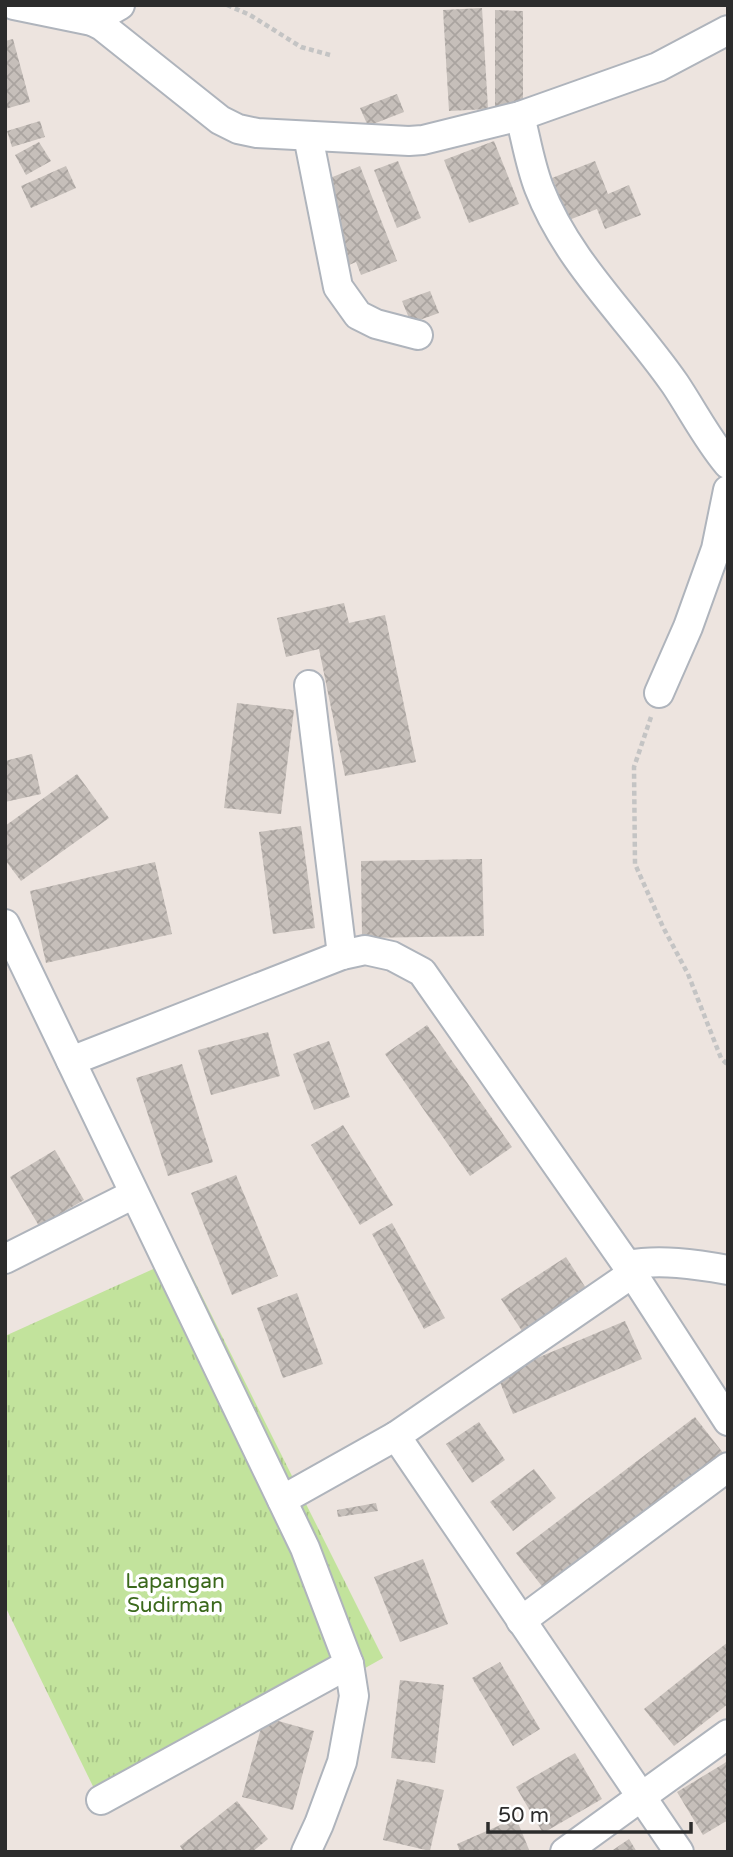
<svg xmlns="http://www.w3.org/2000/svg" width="733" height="1857" viewBox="0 0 733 1857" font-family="'Varela Round',sans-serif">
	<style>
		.grass { fill: url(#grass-tufts) }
		.building { fill: url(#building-cross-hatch) }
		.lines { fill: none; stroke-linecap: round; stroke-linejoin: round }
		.minor-casing { stroke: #afb4bc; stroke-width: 32 }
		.path { stroke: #c4c4c4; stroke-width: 4.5; stroke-dasharray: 5 3.5; stroke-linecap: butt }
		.minor { stroke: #fff; stroke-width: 28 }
		.labels { text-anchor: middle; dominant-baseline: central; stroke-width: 7; stroke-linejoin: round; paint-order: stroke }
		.park-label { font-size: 21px; fill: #3b691c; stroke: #fff }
	</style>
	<defs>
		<pattern id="grass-tufts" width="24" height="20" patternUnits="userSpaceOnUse" patternTransform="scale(1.75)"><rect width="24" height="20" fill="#c2e39c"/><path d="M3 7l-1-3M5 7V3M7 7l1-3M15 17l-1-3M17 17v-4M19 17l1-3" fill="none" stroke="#a7c387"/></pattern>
		<pattern id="building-cross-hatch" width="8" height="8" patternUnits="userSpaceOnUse" patternTransform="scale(1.75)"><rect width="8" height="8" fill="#c6bfba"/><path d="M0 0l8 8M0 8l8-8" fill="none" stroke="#aaa4a0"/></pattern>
	</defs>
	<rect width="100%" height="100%" fill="#ede4df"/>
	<!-- grass -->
	<path class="grass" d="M182 1256 383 1658 106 1813 5 1606V1336Z"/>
	<!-- building -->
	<g class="building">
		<path d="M482 8 488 109 449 111 443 10Z"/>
		<path d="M495 10 523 11V112H495Z"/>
		<path d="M13 39 30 102 5 109V41Z"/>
		<path d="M397 94 404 112 368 126 360 108Z"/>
		<path d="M40 121 45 137 12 147 7 131Z"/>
		<path d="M494 141 519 204 469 223 444 160Z"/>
		<path d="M39 142 51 161 26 175 15 155Z"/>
		<path d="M398 161 421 218 397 228 374 170Z"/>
		<path d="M595 161 608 194 629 185 641 215 605 229 597 209 569 220 552 178Z"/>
		<path d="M66 166 76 188 31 208 21 186Z"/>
		<path d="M360 166 397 261 361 275 356 262 349 265 332 222 341 219 325 180Z"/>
		<path d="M430 291 439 313 411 323 402 301Z"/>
		<path d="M344 603 349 623 385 615 416 762 345 776 319 649 286 657 277 618Z"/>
		<path d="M237 703 294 710 281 814 224 808Z"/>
		<path d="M32 754 41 794 5 802V761Z"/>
		<path d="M77 774 109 818 21 881 5 860V826Z"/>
		<path d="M301 826 315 928 273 934 259 832Z"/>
		<path d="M482 859 484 936 362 938 361 861Z"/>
		<path d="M155 862 172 934 46 963 30 891Z"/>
		<path d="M427 1025 512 1147 470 1176 385 1054Z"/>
		<path d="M268 1032 280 1076 211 1095 198 1050Z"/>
		<path d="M329 1041 350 1097 314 1110 293 1054Z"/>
		<path d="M182 1064 213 1162 168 1176 136 1078Z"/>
		<path d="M343 1125 393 1205 360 1225 311 1145Z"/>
		<path d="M55 1150 84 1200 39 1226 10 1177Z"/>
		<path d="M236 1175 278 1276 232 1295 191 1193Z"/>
		<path d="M392 1223 445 1318 424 1329 372 1234Z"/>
		<path d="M566 1257 591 1296 526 1337 501 1299Z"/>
		<path d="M297 1293 323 1364 283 1378 257 1308Z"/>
		<path d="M625 1321 642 1359 513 1414 497 1375Z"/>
		<path d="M695 1417 727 1458 548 1594 516 1553Z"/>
		<path d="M479 1422 505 1460 472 1483 446 1444Z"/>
		<path d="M534 1469 556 1498 513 1531 490 1502Z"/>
		<path d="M376 1503 378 1511 338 1517 337 1510Z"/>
		<path d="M423 1559 448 1624 400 1642 374 1577Z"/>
		<path d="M728 1642V1704L674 1746 644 1709Z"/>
		<path d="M500 1662 540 1729 513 1746 472 1678Z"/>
		<path d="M400 1680 444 1685 435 1763 391 1758Z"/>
		<path d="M264 1717 314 1731 293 1810 242 1797Z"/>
		<path d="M575 1753 602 1799 543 1833 516 1787Z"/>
		<path d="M728 1761V1820L703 1835 677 1792Z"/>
		<path d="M397 1779 444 1790 430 1851 383 1840Z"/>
		<path d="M237 1801 268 1839 252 1852H184L180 1846Z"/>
		<path d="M516 1818 530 1852H460L457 1844Z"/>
		<path d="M629 1839 637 1852H610Z"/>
	</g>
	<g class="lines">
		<!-- minor casing -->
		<g class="minor-casing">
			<g id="minor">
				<path d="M14 5 92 21 102 26 220 120 238 129 257 133 409 141 423 140 520 116 658 67 728 30"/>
				<path d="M92 21 120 5"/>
				<path d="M520 116C526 139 530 165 539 188 568 263 630 319 675 384 693 411 707 439 728 464"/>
				<path d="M308 136 338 287 358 315 376 324 418 335"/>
				<path d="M309 685 342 955"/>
				<path d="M659 693 688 627 716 549 728 490"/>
				<path d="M5 924 305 1548 349 1664 354 1696 342 1762 319 1824 306 1852"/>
				<path d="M71 1061 342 955 365 950 392 956 422 972 627 1265C660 1259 695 1264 728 1270"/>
				<path d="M5 1259 134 1194"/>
				<path d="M627 1265 728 1421"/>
				<path d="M396 1436 633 1273"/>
				<path d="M282 1500 396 1436 679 1852"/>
				<path d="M521 1621 728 1467"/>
				<path d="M101 1800 349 1664"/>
				<path d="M565 1852 728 1734"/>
			</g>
		</g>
		<!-- path -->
		<g class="path">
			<path d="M227 5 250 15 301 47 330 55"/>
			<path d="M651 717 634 767 635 864 663 927 688 974 721 1058 728 1065"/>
		</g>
		<!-- minor -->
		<use href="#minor" class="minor"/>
	</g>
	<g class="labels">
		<!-- park labels -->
		<g class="park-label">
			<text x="175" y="1581">Lapangan<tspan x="175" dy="24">Sudirman</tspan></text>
		</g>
	</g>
	<!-- border -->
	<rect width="733" height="1857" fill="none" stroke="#2c2c2c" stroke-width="14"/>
	<!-- scale -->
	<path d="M488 1822v10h203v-10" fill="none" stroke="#2c2c2c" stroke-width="3.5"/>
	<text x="498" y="1822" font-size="21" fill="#2c2c2c" stroke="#ffffff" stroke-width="5" paint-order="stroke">50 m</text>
</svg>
